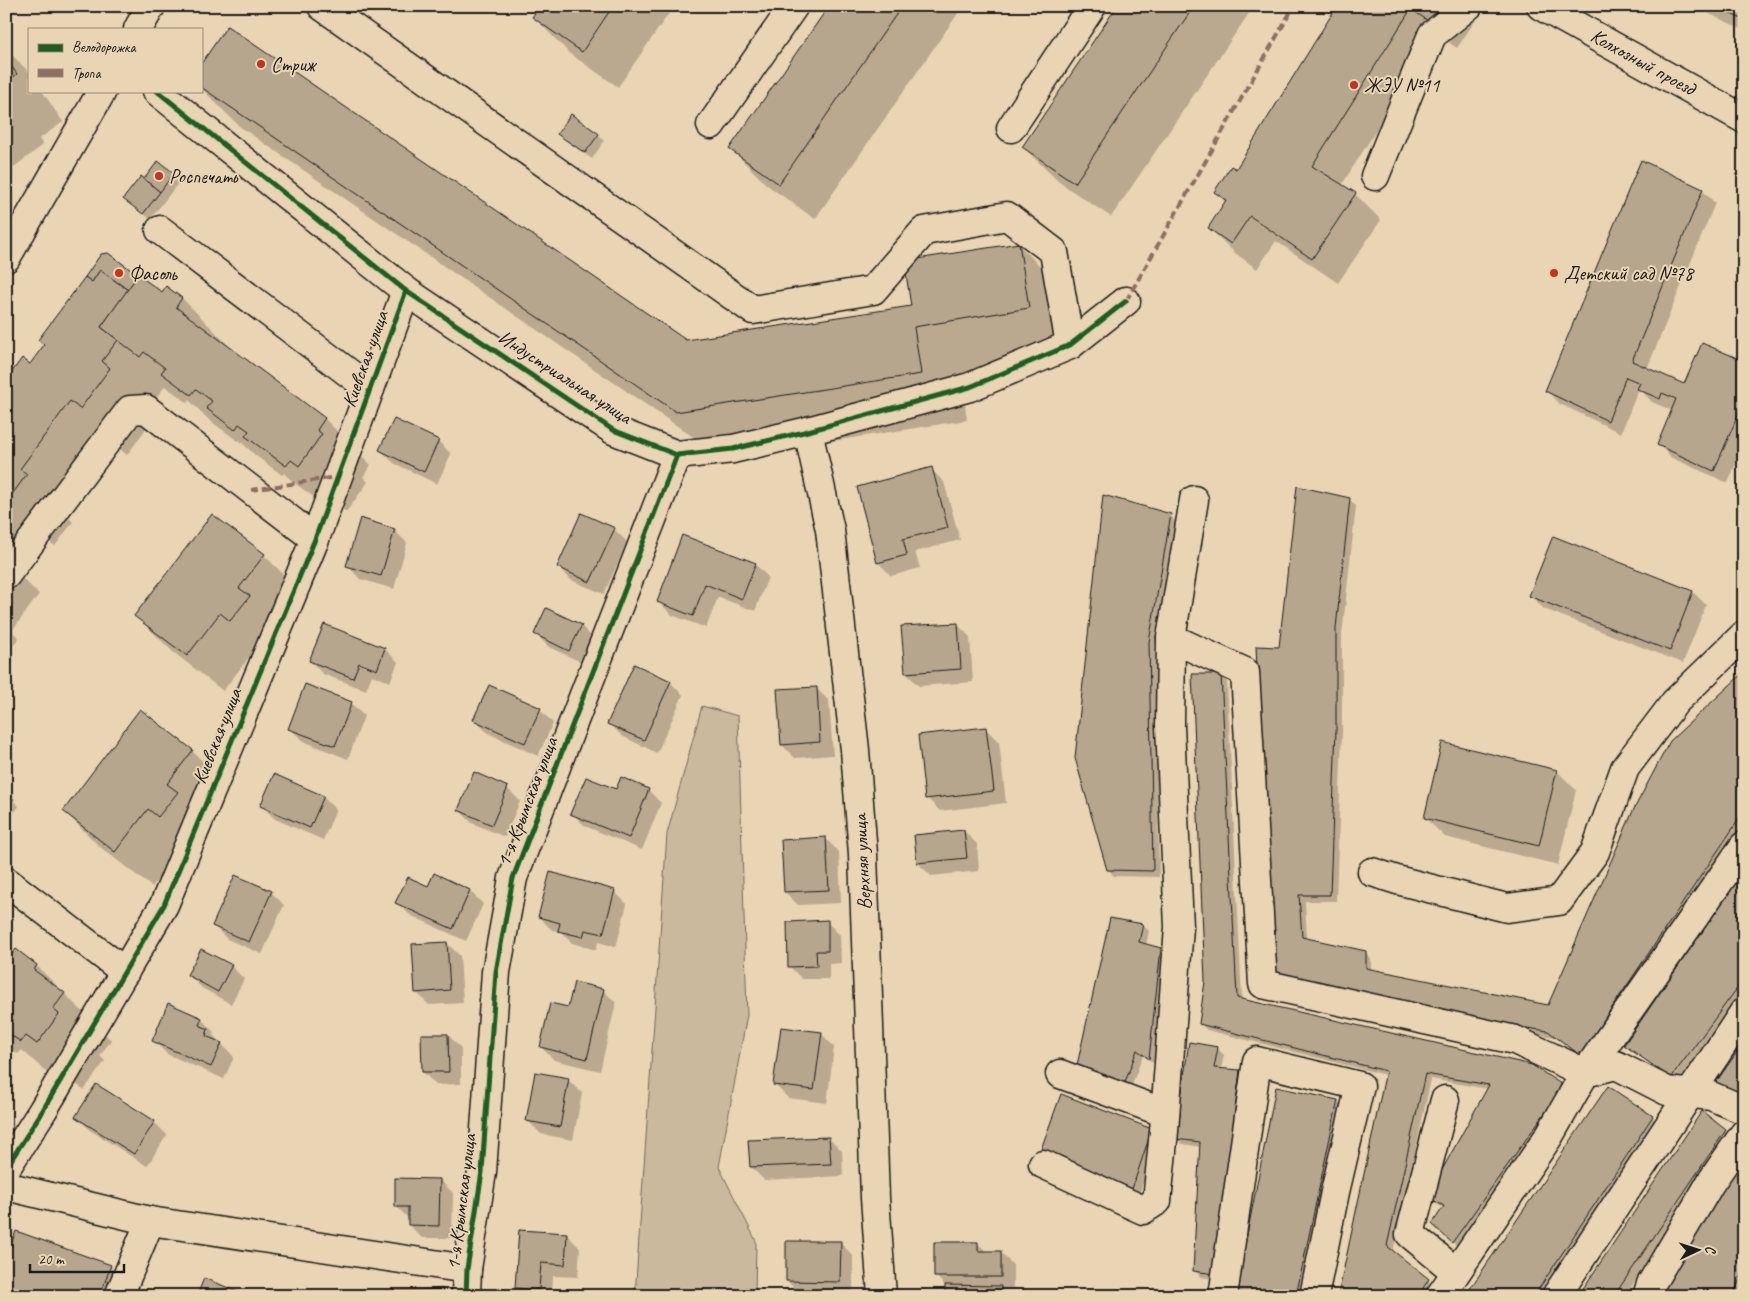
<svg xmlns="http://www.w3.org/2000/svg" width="1750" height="1302" viewBox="0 0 1750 1302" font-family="Caveat,sans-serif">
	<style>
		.green { fill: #cbb99d; stroke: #746a5c }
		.shadow { fill: #0003 }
		.building { fill: #b6a68e; stroke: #1c1c1c }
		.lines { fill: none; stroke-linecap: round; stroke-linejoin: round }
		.minor-casing { stroke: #1c1c1c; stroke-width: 31 }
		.minor { stroke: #e9d4b3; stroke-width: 28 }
		.quiet { stroke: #8d6e63; stroke-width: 4; stroke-dasharray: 8 4; stroke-linecap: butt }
		.cycleway-casing { stroke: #e9d4b3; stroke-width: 8 }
		.cycleway { stroke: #1b5e20; stroke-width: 5 }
		.poi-dot { fill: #c8321e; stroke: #e9d4b3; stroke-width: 2 }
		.labels { text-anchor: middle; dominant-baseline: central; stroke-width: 4; stroke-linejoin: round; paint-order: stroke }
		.street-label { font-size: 20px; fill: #1c1c1c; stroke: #e9d4b3 }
		.poi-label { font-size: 20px; fill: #1c1c1c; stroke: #e9d4b3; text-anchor: start }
	</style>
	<rect width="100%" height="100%" fill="#e9d4b3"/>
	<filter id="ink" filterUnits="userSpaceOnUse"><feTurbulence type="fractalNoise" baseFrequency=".02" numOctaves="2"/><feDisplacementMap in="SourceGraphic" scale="10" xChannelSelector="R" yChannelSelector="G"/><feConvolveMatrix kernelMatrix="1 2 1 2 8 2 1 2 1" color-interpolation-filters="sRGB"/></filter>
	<g filter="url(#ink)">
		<!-- green -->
		<path class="green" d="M702 706 738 716 747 1015 719 1167 756 1241 755 1296H635L667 834Z"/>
		<!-- shadow -->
		<g class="shadow">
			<path d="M347 6H369L363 16Z"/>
			<path d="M541 6H674L618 87 569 53 534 17Z"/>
			<path d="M830 6H963L815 219 767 185 731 149Z"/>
			<path d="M1118 6H1254L1111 217 1059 182 1023 147Z"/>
			<path d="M1339 6H1461L1475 21 1457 48 1437 34 1341 186 1355 194 1381 220 1338 283 1276 241 1257 269 1235 253 1209 228 1226 203 1215 191 1236 171Z"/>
			<path d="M1695 6H1744V30L1697 8Z"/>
			<path d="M6 49 29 72V91H42L63 122 39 139 43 145 6 173Z"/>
			<path d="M201 66 686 342 912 307 1018 244 1065 291 1075 354 961 373 967 420 724 458 239 126 201 88Z"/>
			<path d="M598 135 604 141 592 159 565 140Z"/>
			<path d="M158 163 180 181 150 219 125 199 144 180Z"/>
			<path d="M1702 190 1715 203 1647 369 1684 385 1744 363V444L1728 483 1672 458 1659 445 1673 411 1652 402 1639 388 1621 433 1560 404 1547 391Z"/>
			<path d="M162 294 182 298 228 345 227 346 325 419 371 465 363 477 368 482 346 512 338 505 333 511 293 482 284 473 282 475 255 455 239 440 238 441 209 420 189 400 188 403 165 386 149 408 156 415 127 455 117 447 66 515 73 522 55 546 48 541 21 577 39 594 12 631 19 638 6 655V382L30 366Z"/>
			<path d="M438 441 451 454 437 484 394 463 380 450Z"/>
			<path d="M931 469 944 482 960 540 915 552 920 568 891 576 878 562Z"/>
			<path d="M1350 500 1356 506 1342 635V734L1336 901H1305L1307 940 1365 952 1371 958V971L1549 1007 1744 674V828L1586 1060 1555 1037 1499 1029 1279 982 1281 648Z"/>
			<path d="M1170 515 1176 522 1155 649 1159 877 1114 876 1108 869Z"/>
			<path d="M614 529 627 542 604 594 571 580 558 567Z"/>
			<path d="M394 530 407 543 394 589 360 579 347 565Z"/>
			<path d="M1554 538 1693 592 1706 605 1683 663 1544 609 1531 596Z"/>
			<path d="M264 555 300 591 223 691 172 651 136 616Z"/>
			<path d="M755 564 768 577 755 611 718 597 706 628 672 615 659 602Z"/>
			<path d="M957 624 970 637 973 682 919 686 906 673Z"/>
			<path d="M324 625 385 649 398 662 390 682 372 675 366 690 323 674 310 661Z"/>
			<path d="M581 626 594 639 583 663 549 647 536 634Z"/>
			<path d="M1221 675 1227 682 1242 1000 1569 1093 1459 1248 1433 1224 1444 1208 1435 1203 1428 1196 1488 1089 1431 1079 1393 1252 1434 1286 1428 1296H1339L1386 1075 1207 1030 1201 1024 1206 981Z"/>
			<path d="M670 682 683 695 657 753 622 736 609 723Z"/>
			<path d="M816 688 829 701 833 755 795 758 782 745Z"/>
			<path d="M351 703 364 716 348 759 303 741 290 728Z"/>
			<path d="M540 710 553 723 538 756 488 733 475 720Z"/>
			<path d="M986 729 999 742 1006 803 940 811 927 798Z"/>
			<path d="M192 751 228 786 203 819 213 828 195 852 184 843 152 887 100 847 64 811Z"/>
			<path d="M1557 771 1576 790 1558 865 1445 837 1425 818Z"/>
			<path d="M507 788 520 801 505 837 472 823 459 810Z"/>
			<path d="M648 790 661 803 642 850 585 826 572 813 617 791Z"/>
			<path d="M6 795 19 806 6 825Z"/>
			<path d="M323 797 336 810 323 840 275 819 262 806Z"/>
			<path d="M964 831 977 844 979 871 931 876 918 863Z"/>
			<path d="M826 839 839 852 841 903 798 905 785 892Z"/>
			<path d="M1744 873V993L1678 1083 1632 1051 1626 1045Z"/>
			<path d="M435 875 470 891 483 904 466 941 410 915 397 902 429 888Z"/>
			<path d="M614 891 627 904 616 947 598 942 596 950 572 943 561 932 552 930 539 917Z"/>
			<path d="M271 892 284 905 262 954 227 939 214 926Z"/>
			<path d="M827 922 840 935 841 963 829 964V979H802L789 966Z"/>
			<path d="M1143 925 1149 931 1146 945 1160 949 1166 956 1155 1064 1143 1055 1130 1090 1084 1071 1078 1065Z"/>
			<path d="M447 943 460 956 463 1003 429 1005 416 992Z"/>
			<path d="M6 952 12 956 37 966 111 1040 100 1056 105 1061 84 1090 73 1082 68 1088 48 1074 22 1050 18 1054 6 1045Z"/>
			<path d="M231 966 244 979 231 1004 202 988 189 975Z"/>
			<path d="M603 990 616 1003 600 1071 554 1060 541 1047 569 1009Z"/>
			<path d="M201 1019 214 1032 213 1035 234 1057 224 1079 167 1054 154 1041Z"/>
			<path d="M821 1033 834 1047 827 1103 788 1098 775 1085Z"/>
			<path d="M448 1035 461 1048V1084L436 1085 423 1072Z"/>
			<path d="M1217 1048 1224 1055 1221 1070 1240 1071 1246 1077 1221 1280 1201 1277 1194 1270 1201 1147 1183 1144 1176 1138Z"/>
			<path d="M568 1080 582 1093 573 1140 541 1134 528 1121Z"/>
			<path d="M1062 1095 1158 1136 1139 1195 1048 1155 1042 1148Z"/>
			<path d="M1338 1101 1344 1107 1303 1296H1236Z"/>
			<path d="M77 1117 154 1122 167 1135 147 1166 90 1130Z"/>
			<path d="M1652 1117 1659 1123 1544 1296H1466Z"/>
			<path d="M1725 1130 1731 1137 1625 1296H1580Z"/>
			<path d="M829 1138 842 1151 843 1176 764 1180 751 1167Z"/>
			<path d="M1744 1152V1289L1741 1296H1664Z"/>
			<path d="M440 1180 453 1193 452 1238H422L409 1225V1219L396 1206Z"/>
			<path d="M567 1235 580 1248 578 1277 553 1276 552 1296H524L516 1288Z"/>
			<path d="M840 1242 853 1256V1294H800L787 1281Z"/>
			<path d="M977 1243 987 1252H1000L1013 1265V1289H1002L1009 1296H946V1287L936 1276Z"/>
			<path d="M110 1266 116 1273 108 1296H6Z"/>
			<path d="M442 1290 448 1296H389Z"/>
		</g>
		<!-- building -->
		<g class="building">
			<path d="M349 6H359L356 11Z"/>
			<path d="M540 6H613L582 52 532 17Z"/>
			<path d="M829 6H902L779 184 729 149Z"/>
			<path d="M1117 6H1194L1075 183 1022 147Z"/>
			<path d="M1337 6H1442L1431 23 1411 9 1312 166 1356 193 1312 259 1250 216 1231 244 1208 228 1226 200 1214 192 1231 166 1236 169Z"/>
			<path d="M1714 6H1744V20Z"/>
			<path d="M227 26 686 340 911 306 904 261 1019 243 1029 308 914 327 921 374 676 412 201 87V64Z"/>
			<path d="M6 59 17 74 6 83Z"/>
			<path d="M571 114 599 134 585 153 557 134Z"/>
			<path d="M1641 160 1703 189 1632 361 1684 384 1702 343 1744 361V401L1714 471 1657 445 1676 399 1662 393 1660 399 1637 389 1640 383 1626 377 1608 421 1545 391Z"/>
			<path d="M158 161 174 173 160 192 144 179Z"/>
			<path d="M141 176 160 192 143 214 123 199Z"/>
			<path d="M108 253 138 275 128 290 100 270 92 282 85 277 101 254Z"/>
			<path d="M100 270 128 290 101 327 118 340 102 361 110 368 80 409 70 401 20 469 27 474 8 500 6 499V380L22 358 30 364 44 345 38 340 85 277 92 282Z"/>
			<path d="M138 275 162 292 166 286 182 298 176 307 325 418 317 430 322 434 299 466 291 460 286 466 245 436 249 431 239 424 235 430 206 408 212 401 196 389 191 395 161 373 165 368 144 352 140 357 101 327Z"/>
			<path d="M394 419 439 440 424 472 379 450Z"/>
			<path d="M932 467 948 528 903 539 907 555 877 563 857 487Z"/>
			<path d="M1297 486 1350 498 1336 628V727L1330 895H1299L1302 937 1366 951V968L1548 1005 1633 811 1670 741 1744 672V812L1580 1055 1548 1031 1492 1023 1271 976 1256 646 1279 647Z"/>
			<path d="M1103 495 1171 514 1149 642 1153 871 1107 870 1075 758Z"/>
			<path d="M581 513 615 528 590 582 557 567Z"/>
			<path d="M212 514 265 554 239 588 250 596 230 621 220 613 187 656 134 616Z"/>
			<path d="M360 518 395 529 381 576 346 566Z"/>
			<path d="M682 535 756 563 742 599 705 584 693 616 657 602Z"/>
			<path d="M1553 536 1693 591 1670 651 1529 596Z"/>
			<path d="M546 608 582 625 569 651 534 634Z"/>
			<path d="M958 623 961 669 905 673 901 626Z"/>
			<path d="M324 624 385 648 377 670 359 663 353 678 309 661Z"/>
			<path d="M634 664 671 681 644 740 607 724Z"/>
			<path d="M1192 674H1221L1237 998 1532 1065 1564 1086 1452 1243 1432 1224 1444 1206 1427 1197 1489 1085 1425 1074 1387 1246 1429 1279 1418 1296H1338L1386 1071 1199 1024 1205 981Z"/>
			<path d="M305 684 352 702 335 746 288 729Z"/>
			<path d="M489 685 541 708 525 743 473 720Z"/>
			<path d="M817 687 820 742 781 745 777 689Z"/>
			<path d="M140 709 193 750 167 784 178 792 158 817 148 809 115 852 63 811Z"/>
			<path d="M986 727 994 791 925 799 918 735Z"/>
			<path d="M1442 742 1557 770 1539 846 1424 818Z"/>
			<path d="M474 772 508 787 492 825 458 810Z"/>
			<path d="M274 774 324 796 310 828 260 806Z"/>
			<path d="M586 777 616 789 621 777 649 789 629 838 570 814Z"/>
			<path d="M6 793 14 799 6 809Z"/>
			<path d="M964 830 967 858 917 863 914 835Z"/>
			<path d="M826 837 829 890 784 892 781 840Z"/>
			<path d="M1744 871V979L1671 1078 1624 1045Z"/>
			<path d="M550 872 615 890 603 934 585 930 583 937 558 931 560 923 538 917Z"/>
			<path d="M434 873 470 890 453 929 395 903 408 877 428 886Z"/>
			<path d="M235 875 272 891 249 942 212 926Z"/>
			<path d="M1110 918 1143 924 1139 942 1161 948 1149 1059 1137 1050 1124 1085 1077 1065Z"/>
			<path d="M828 920V951H816L817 966 788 967 787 922Z"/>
			<path d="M447 942 450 990 415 993 412 944Z"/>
			<path d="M16 949 37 965 34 970 65 993 53 1009 59 1014 37 1044 26 1036 21 1042 6 1032V951L11 955Z"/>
			<path d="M201 949 232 965 218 992 187 975Z"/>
			<path d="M574 982 604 989 587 1059 540 1047 550 1003 568 1007Z"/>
			<path d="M168 1003 202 1018 199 1025 208 1029 206 1036 222 1043 211 1067 152 1041Z"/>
			<path d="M781 1027 822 1032 814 1090 773 1085Z"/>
			<path d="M421 1034H448L449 1072H422Z"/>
			<path d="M1189 1042 1218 1047 1214 1068 1240 1070 1215 1274 1193 1271 1200 1142 1175 1139Z"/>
			<path d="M1744 1042V1098L1714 1085Z"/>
			<path d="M535 1072 569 1078 560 1127 526 1121Z"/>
			<path d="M96 1084 155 1121 134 1154 75 1117Z"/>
			<path d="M1608 1086 1653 1116 1534 1296H1465Z"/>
			<path d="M1276 1087 1338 1100 1296 1296H1235Z"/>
			<path d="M1061 1094 1152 1129 1132 1189 1041 1149Z"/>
			<path d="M1702 1111 1726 1130 1614 1296H1578Z"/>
			<path d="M829 1137 831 1164 750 1167 748 1140Z"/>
			<path d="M1744 1149V1269L1733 1296H1663L1669 1275Z"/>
			<path d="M395 1178 440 1179 439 1226 408 1225V1207H395Z"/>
			<path d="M519 1230 567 1233 565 1265 541 1263 539 1290 515 1288Z"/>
			<path d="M16 1231 111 1265 100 1296H6V1257Z"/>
			<path d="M786 1241H841L840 1282 786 1281Z"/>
			<path d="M934 1242H978V1251H1001V1277H934Z"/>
			<path d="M204 1278 241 1293 240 1296H197Z"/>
			<path d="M945 1285 1001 1286V1296H945Z"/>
			<path d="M443 1289V1296H388V1291Z"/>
		</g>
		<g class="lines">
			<!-- minor casing -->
			<g class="minor-casing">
				<g id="minor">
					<path d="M322 6 753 310 873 290 924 231 1007 216 1054 252 1070 345"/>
					<path d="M1541 6 1744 119"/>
					<path d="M138 29 151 6"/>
					<path d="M157 91 406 291 613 430 677 455 733 449 808 431 970 387 1070 345 1126 301"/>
					<path d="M711 125 794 6"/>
					<path d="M1011 128 1092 6"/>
					<path d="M1375 176 1432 35 1468 6"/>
					<path d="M160 230 370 389"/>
					<path d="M6 258 102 91"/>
					<path d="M808 431 830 530 855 750 863 854 875 1198 882 1296"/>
					<path d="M1194 500 1171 638 1245 672 1263 984 1515 1040 1585 1073 1616 1065 1667 1091 1711 1096 1744 1110"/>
					<path d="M6 575 130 410 146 409 315 539"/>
					<path d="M1372 872 1397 880 1507 908 1559 901 1595 852 1625 768 1675 702 1744 635"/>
					<path d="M6 881 125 972"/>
					<path d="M1060 1074 1165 1113"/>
					<path d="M1445 1100 1410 1234 1456 1272"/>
					<path d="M1043 1164 1143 1210 1157 1201 1164 1131 1179 927 1170 726 1171 638"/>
					<path d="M6 1168 43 1110 164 905 315 539 406 291"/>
					<path d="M6 1186 150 1221 467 1269"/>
					<path d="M119 1296 150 1221"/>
					<path d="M466 1296 467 1269 482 1172 496 972 513 878 677 455"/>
					<path d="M1223 1296 1257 1061 1360 1086 1335 1192 1314 1296"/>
					<path d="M1440 1296 1549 1136 1585 1073 1744 846"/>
					<path d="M1556 1296 1744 1012"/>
					<path d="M1647 1296 1651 1284 1711 1182 1744 1134"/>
				</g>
			</g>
			<!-- minor -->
			<use href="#minor" class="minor"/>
			<!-- quiet -->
			<g class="quiet">
				<path d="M1126 301 1294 6"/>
				<path d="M251 490 337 477"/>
			</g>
			<!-- cycleway casing -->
			<g class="cycleway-casing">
				<g id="cycleway">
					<path d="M157 91 406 291 613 430 677 455 733 449 808 431 970 387 1070 345 1126 301"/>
					<path d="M6 1168 43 1110 164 905 315 539 406 291"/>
					<path d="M466 1296 467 1269 482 1172 496 972 513 878 677 455"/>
				</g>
			</g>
			<!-- cycleway -->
			<use href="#cycleway" class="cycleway"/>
		</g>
	</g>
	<!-- markers -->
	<g class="poi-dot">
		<circle cx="261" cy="64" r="5"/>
		<circle cx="1354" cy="85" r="5"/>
		<circle cx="159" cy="176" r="5"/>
		<circle cx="119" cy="273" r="5"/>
		<circle cx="1554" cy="273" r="5"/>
	</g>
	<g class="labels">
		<!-- street labels -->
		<g class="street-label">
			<text transform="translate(1643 62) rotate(29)">Колхозный проезд</text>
			<text transform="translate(365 359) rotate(-70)">Киевская улица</text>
			<text transform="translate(565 377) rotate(33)">Индустриальная улица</text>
			<text transform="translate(217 736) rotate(-68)">Киевская улица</text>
			<text transform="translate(527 802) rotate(-69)">1-я Крымская улица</text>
			<text transform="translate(862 862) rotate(-93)">Верхняя улица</text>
			<text transform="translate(461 1202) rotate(-83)">1-я Крымская улица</text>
		</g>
		<!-- poi labels -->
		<g class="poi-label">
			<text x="271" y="64">Стриж</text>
			<text x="1364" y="85">ЖЭУ №11</text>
			<text x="169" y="176">Роспечать</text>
			<text x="129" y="273">Фасоль</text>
			<text x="1564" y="273">Детский сад №78</text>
		</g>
	</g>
	<!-- margin -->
	<rect width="1750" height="1302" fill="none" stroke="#e9d4b3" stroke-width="25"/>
	<rect x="12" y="12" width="1725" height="1277" fill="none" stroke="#1c1c1c" stroke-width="2" filter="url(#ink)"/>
	<!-- legend -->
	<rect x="28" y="28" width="175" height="65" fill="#e9d4b3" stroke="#978a77"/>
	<rect x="38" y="44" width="25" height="8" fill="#1b5e20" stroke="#978a77"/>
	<text x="72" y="52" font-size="15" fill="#1c1c1c">Велодорожка</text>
	<rect x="38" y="69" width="25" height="8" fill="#8d6e63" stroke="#978a77"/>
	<text x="72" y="78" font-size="15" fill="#1c1c1c">Тропа</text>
	<!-- north arrow -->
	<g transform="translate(1698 1250) rotate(86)" stroke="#e9d4b3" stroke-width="4" paint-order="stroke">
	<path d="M0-4L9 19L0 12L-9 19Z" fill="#1c1c1c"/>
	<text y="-8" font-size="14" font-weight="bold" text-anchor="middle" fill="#1c1c1c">С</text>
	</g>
	<!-- scale -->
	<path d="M30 1264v8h94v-8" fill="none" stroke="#1c1c1c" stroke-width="2.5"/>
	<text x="38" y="1264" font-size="15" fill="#1c1c1c" stroke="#e9d4b3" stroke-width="4" paint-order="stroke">20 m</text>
</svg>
